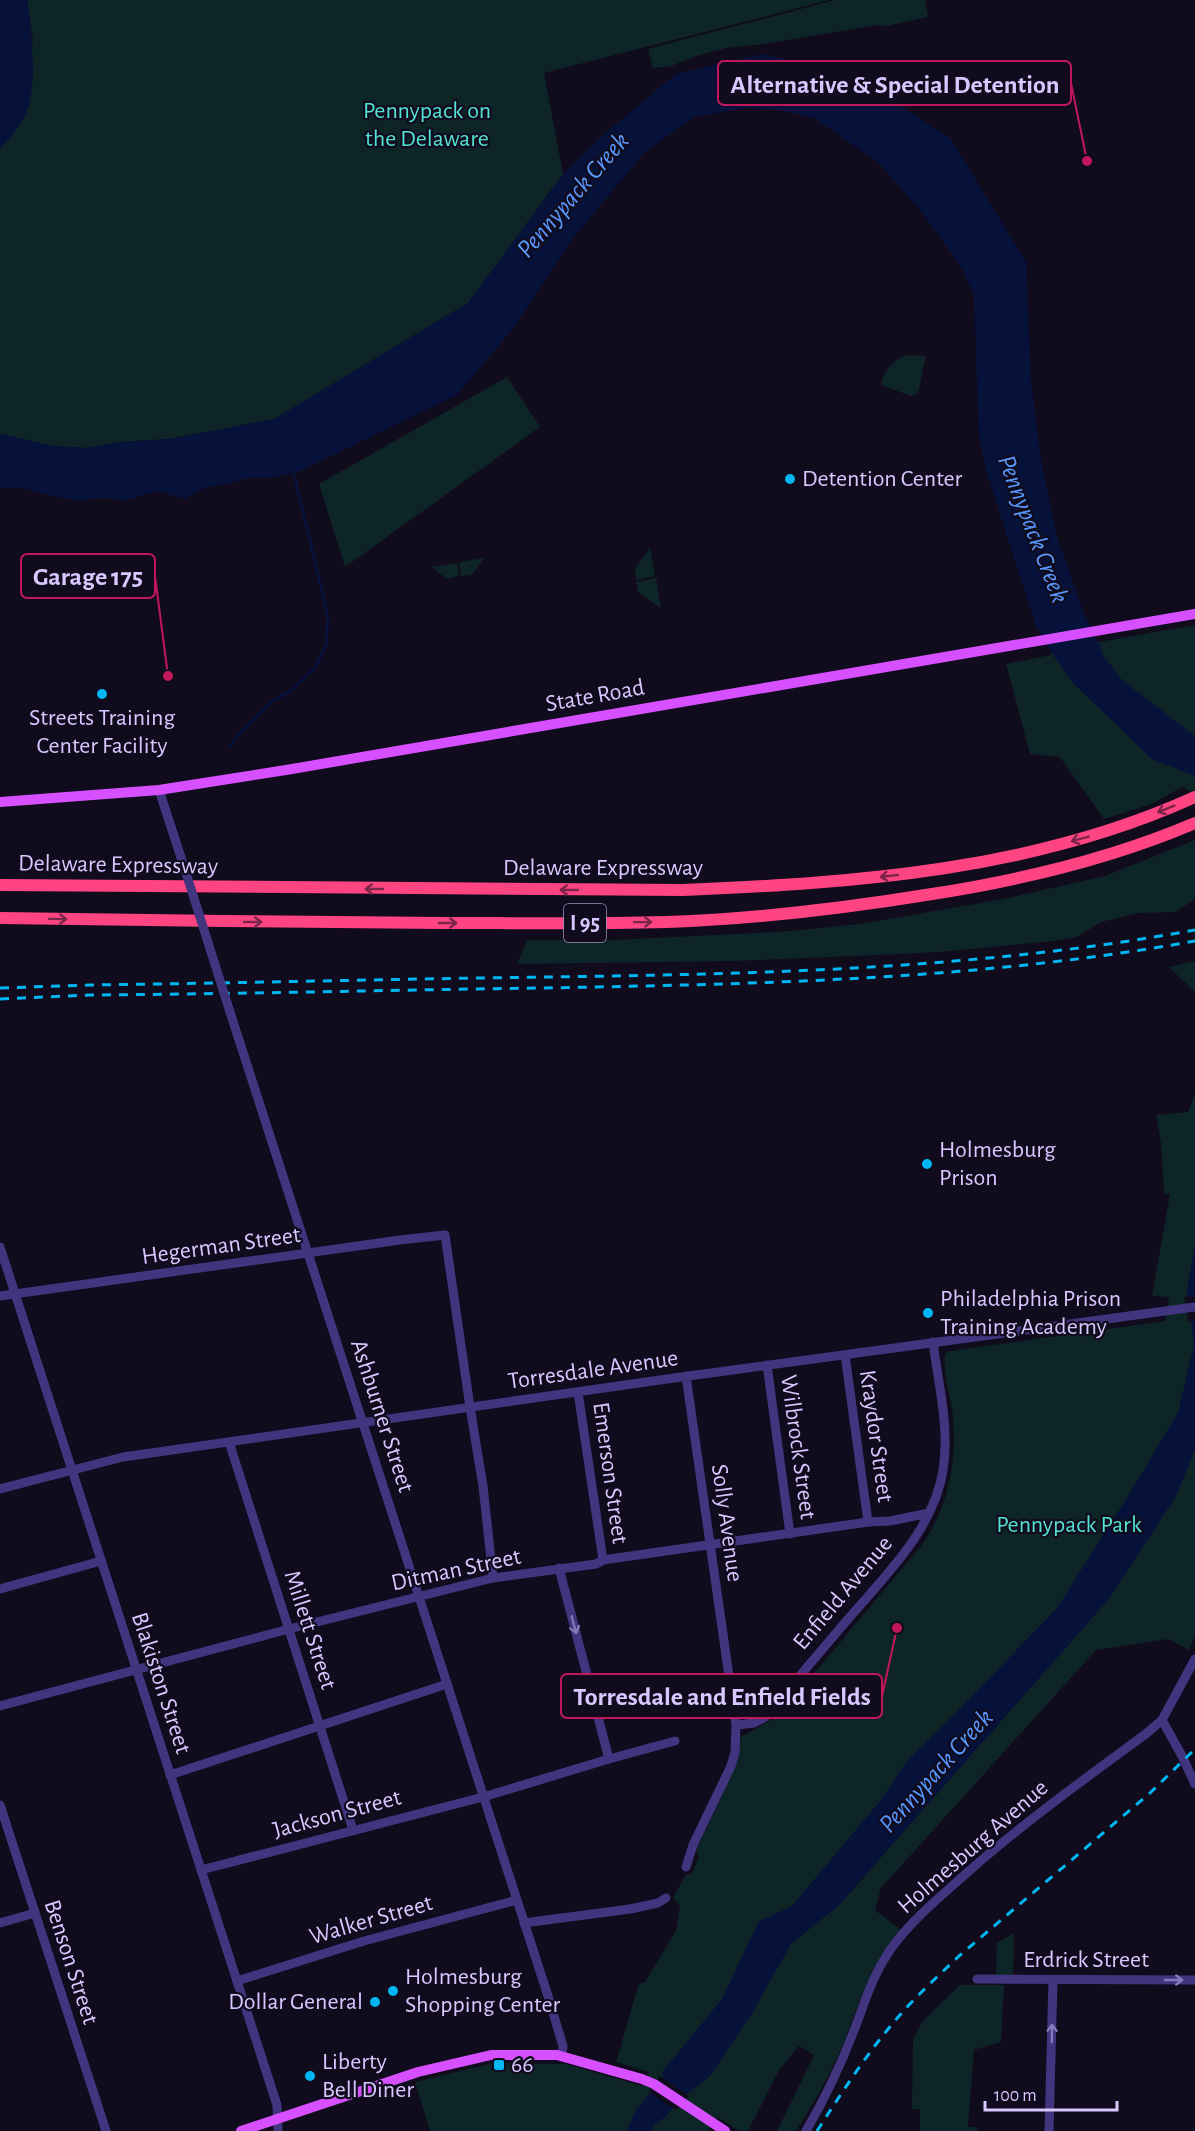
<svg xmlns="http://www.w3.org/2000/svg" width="1195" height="2131" viewBox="0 0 1195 2131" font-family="'Alegreya Sans',sans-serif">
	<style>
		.green { fill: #0e2528; fill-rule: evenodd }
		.water { fill: #07123b }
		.pier { fill: #110b1e }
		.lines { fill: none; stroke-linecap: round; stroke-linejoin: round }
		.stream { stroke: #07123b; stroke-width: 3 }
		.minor { stroke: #42357f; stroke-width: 9 }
		.major { stroke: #d750ff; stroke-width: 10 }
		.highway { stroke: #ff4482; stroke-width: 12 }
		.rail { stroke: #00b7f4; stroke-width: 3; stroke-dasharray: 9 8; stroke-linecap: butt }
		.minor-bridge { stroke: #42357f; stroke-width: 9 }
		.oneway { stroke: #7c254b }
		.oneway2 { stroke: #8578b9 }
		.poi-dot { fill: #00b7f4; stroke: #110b1e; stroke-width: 2 }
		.labels { text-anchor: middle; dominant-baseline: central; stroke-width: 4.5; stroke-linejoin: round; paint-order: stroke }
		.shield { fill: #110b1e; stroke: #9c90bc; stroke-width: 1.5 }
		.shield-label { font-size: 22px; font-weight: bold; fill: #d7c9ff }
		.park-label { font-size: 24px; fill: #52e2d3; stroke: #110b1e }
		.poi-label { font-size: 24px; fill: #d7c9ff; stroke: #110b1e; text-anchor: start }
		.street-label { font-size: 24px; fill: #d7c9ff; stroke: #110b1e }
		.water-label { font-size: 26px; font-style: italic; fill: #5798ff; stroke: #110b1e }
		.leader { fill: none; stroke: #c2185b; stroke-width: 2 }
		.callout-dot { fill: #c2185b; stroke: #110b1e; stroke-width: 2 }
		.callout { fill: #110b1e; stroke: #c2185b; stroke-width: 2 }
		.callout-label { font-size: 26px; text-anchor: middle; font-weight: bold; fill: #d7c9ff }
	</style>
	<rect width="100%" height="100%" fill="#110b1e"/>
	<!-- green -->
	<g class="green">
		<path d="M27 0H829L544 73 563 174 468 303 274 419 169 439 119 442 87 448 54 446 0 434V149L9 138 33 40Z"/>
		<path d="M835 0H925L928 17 886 26 878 25 764 44 726 48 696 56 671 66 653 68 648 49Z"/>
		<path d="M908 355 926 356 918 393 911 396 881 385C884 369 893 360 908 355Z"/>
		<path d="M507 377 540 427 345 567 319 484Z"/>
		<path d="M650 548 655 576 636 580 635 569Z"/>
		<path d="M484 558 472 575 461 576 459 562Z"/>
		<path d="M457 563 459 576 447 579 431 567Z"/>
		<path d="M656 578 661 608 638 592 636 582Z"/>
		<path d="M1195 625V794L1182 787 1152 804 1104 819 1060 757 1030 754 1006 664 1051 655V651L1065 648Z"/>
		<path d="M1195 840V899L1175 912 1139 913 1101 922 1077 937 1054 941 939 952 879 955 734 961 517 964 527 940H615L792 931 859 924 1004 899 1105 876Z"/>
		<path d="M1195 961V992L1169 967Z"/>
		<path d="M1195 1093V1636L1189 1650 1168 1639 1096 1650 881 1888 875 1910 901 1930C868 1968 860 2004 841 2049 829 2078 813 2104 796 2131H777L814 2055 799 2046 779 2070 748 2131H739L717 2117 708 2129 711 2131H430L415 2082 493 2063 566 2064 642 2086 649 2072 616 2062 639 1983 645 1982 676 1931 680 1906 673 1898 686 1874H692L699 1856 696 1850 720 1800 741 1737 778 1716 922 1545C950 1503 958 1459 952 1409 949 1392 943 1372 945 1354L949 1351 1165 1321 1169 1297 1152 1296 1170 1194H1164L1161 1143 1156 1115 1188 1112ZM931 1799 851 1892 846 1889Z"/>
		<path d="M1014 1933 1013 1977H996L997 1943Z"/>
		<path d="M960 1985H1004L1001 2042 974 2050 968 2127H977V2131H920V2109H912L913 2040 922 2022Z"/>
	</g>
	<!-- water -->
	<g class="water">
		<path d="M0 0H27C31 27 38 86 27 111 21 125 10 138 0 149Z"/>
		<path d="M762 54 852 74 951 139 1026 262 1031 382 1041 460 1057 537 1085 616 1100 646 1102 654 1123 681 1195 736V776L1152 759 1073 683 1053 655 1035 623 987 473 979 437 974 295 962 268 921 211 878 162 814 118 780 110 744 108 694 117 645 152 573 238 515 326 457 395 300 471 272 478H247L228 484 206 487 185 499 158 491 122 501 110 498H92L80 501 44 494 23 488H0V434L54 446 87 448 119 442 169 439 274 419 468 303 563 174 602 136 676 74Z"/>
		<path d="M1195 1245V1450L1176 1496 1109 1599 838 1906 791 1944 751 2015 710 2076 688 2093 665 2117 654 2125 652 2131H627L634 2113 663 2077 662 2072 722 1999 759 1921 791 1907 880 1801 907 1761 951 1718 1057 1608 1135 1485 1178 1412 1194 1345 1187 1290Z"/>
	</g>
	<!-- pier -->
	<g class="pier">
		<path d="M1195 1296V1321L1188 1322 1184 1297Z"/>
		<path d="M660 2076 689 2096 676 2110 648 2092Z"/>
	</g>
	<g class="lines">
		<!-- stream -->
		<path class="stream" d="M230 746 240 733 271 702 292 690 316 667 326 644 328 617 293 470"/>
		<!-- minor -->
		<g class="minor">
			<path d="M159 790 187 876"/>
			<path d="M230 1012 548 1996 563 2046 562 2056"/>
			<path d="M0 1247 277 2105 278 2131"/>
			<path d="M0 1296 400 1240 445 1235 470 1407 483 1486 493 1578"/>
			<path d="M845 1355 868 1522"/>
			<path d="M767 1365 790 1534"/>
			<path d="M578 1392 603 1560"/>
			<path d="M229 1442 353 1830"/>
			<path d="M0 1489 123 1457 681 1377 1195 1307"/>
			<path d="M559 1568 609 1759"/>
			<path d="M0 1589 101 1561"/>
			<path d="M0 1706 289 1629 493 1578 596 1564 603 1560 868 1522 890 1521 929 1513"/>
			<path d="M1162 1720 1182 1756 1195 1784"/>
			<path d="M736 1725 754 1723 765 1717C793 1684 821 1651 848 1619 886 1575 934 1529 943 1470 950 1428 938 1383 933 1342"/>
			<path d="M170 1775 447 1684"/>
			<path d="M0 1805 106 2131"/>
			<path d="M686 1867 693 1845 731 1766 735 1752 736 1725 686 1376"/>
			<path d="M201 1870 483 1797 609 1759 675 1741"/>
			<path d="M0 1923 35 1913"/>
			<path d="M524 1923 630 1909 658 1903 666 1898"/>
			<path d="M977 1979 1195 1980"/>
			<path d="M237 1981 364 1941 517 1900"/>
			<path d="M806 2131C824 2100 840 2067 853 2033 865 2003 871 1978 890 1950 909 1923 935 1901 960 1879 1019 1826 1083 1780 1147 1733L1162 1720 1195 1659"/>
			<path d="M1049 2131 1053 1980"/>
		</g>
		<!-- major -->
		<g class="major">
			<path d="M0 802 159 790 286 770 1195 614"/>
			<path d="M241 2131 418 2072 491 2055H557L642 2079 654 2084 725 2131"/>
		</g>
		<!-- highway -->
		<g class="highway">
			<path d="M0 885 683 890C857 883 1035 870 1195 797"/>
			<path d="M0 918C148 920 295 922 443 923 517 923 592 924 667 922 754 919 846 908 932 894 1022 880 1111 859 1195 823"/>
		</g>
		<!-- rail -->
		<g class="rail">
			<path d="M0 988 90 985C242 983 394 979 546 977 763 974 981 969 1195 930"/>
			<path d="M0 999 90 995C240 994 390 990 541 988 759 984 979 980 1195 941"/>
			<path d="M817 2131C841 2094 865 2056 894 2022 914 1998 937 1977 959 1956L1150 1793 1195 1749"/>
		</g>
		<!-- minor-bridge -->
		<path class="minor-bridge" d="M187 876 230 1012"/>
	</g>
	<!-- one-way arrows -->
	<defs><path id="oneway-shaft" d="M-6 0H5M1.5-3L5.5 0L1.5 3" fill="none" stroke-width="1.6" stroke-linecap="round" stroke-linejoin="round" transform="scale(1.5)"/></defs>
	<g class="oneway">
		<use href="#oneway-shaft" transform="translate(1166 809) rotate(158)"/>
		<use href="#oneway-shaft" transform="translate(1080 839) rotate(165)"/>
		<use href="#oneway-shaft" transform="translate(889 876) rotate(174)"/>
		<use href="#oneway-shaft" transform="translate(374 889) rotate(-180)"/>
		<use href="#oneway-shaft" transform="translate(569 890) rotate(-180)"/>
		<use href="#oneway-shaft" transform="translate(58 919) rotate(1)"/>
		<use href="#oneway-shaft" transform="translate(253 922)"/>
		<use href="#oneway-shaft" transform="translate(643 922) rotate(-1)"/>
		<use href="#oneway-shaft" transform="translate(448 923)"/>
	</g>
	<g class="oneway2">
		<use href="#oneway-shaft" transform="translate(574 1625) rotate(75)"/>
		<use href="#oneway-shaft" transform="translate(1174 1980)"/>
		<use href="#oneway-shaft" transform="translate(1052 2033) rotate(-89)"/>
	</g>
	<!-- markers -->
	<g class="poi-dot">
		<circle cx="790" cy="479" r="6"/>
		<circle cx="102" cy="694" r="6"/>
		<circle cx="927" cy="1164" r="6"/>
		<circle cx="928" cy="1313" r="6"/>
		<circle cx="393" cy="1991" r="6"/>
		<circle cx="375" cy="2002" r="6"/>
		<rect x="493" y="2059" width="12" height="12" rx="3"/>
		<circle cx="310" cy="2076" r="6"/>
	</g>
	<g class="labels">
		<!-- shield labels -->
		<rect class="shield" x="564" y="904" width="42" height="38" rx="4.5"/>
		<g class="shield-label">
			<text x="585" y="923">I 95</text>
		</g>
		<!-- park labels -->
		<g class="park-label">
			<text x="427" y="111">Pennypack on<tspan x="427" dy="28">the Delaware</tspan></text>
			<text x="1069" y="1525">Pennypack Park</text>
		</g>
		<!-- poi labels -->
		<g class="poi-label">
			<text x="802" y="479">Detention Center</text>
			<text x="102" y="718" text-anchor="middle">Streets Training<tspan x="102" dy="28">Center Facility</tspan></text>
			<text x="939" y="1150">Holmesburg<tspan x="939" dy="28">Prison</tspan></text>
			<text x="940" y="1299">Philadelphia Prison<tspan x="940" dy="28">Training Academy</tspan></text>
			<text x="405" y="1977">Holmesburg<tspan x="405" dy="28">Shopping Center</tspan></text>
			<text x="363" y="2002" text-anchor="end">Dollar General</text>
			<text x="322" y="2062">Liberty<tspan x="322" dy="28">Bell Diner</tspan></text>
			<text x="511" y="2065">66</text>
		</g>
		<!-- street labels -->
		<g class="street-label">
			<text transform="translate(595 696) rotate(-10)">State Road</text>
			<text transform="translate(118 865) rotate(1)">Delaware Expressway</text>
			<text x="603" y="868">Delaware Expressway</text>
			<text transform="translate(221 1246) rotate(-8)">Hegerman Street</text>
			<text transform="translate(593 1370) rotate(-8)">Torresdale Avenue</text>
			<text transform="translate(382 1416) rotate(72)">Ashburner Street</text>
			<text transform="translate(876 1436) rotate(82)">Kraydor Street</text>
			<text transform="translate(798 1447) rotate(82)">Wilbrock Street</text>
			<text transform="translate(610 1473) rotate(82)">Emerson Street</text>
			<text transform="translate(727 1523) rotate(82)">Solly Avenue</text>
			<text transform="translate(456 1570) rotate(-12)">Ditman Street</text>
			<text transform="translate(843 1593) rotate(-50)">Enfield Avenue</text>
			<text transform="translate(310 1630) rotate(72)">Millett Street</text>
			<text transform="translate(161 1683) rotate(72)">Blakiston Street</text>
			<text transform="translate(337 1814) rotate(-15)">Jackson Street</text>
			<text transform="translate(973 1847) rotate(-41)">Holmesburg Avenue</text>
			<text transform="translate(371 1920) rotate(-16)">Walker Street</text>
			<text x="1086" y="1960">Erdrick Street</text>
			<text transform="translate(71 1962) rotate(72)">Benson Street</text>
		</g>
		<!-- water labels -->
		<g class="water-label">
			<text transform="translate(573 195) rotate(-49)">Pennypack Creek</text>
			<text transform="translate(1033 529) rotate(69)">Pennypack Creek</text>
			<text transform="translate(936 1771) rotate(-48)">Pennypack Creek</text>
		</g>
	</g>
	<!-- callouts -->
	<path class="leader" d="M1087 161L1071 83M168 676L155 576M897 1628L882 1696"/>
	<g class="callout-dot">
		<circle cx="1087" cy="161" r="6"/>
		<circle cx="168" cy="676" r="6"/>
		<circle cx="897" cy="1628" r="6"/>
	</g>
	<g class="callout">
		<rect x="718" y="61" width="353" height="44" rx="6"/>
		<rect x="21" y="554" width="134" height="44" rx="6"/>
		<rect x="561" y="1674" width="321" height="44" rx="6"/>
	</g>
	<g class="callout-label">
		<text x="895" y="93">Alternative &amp; Special Detention</text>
		<text x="88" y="585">Garage 175</text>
		<text x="722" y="1705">Torresdale and Enfield Fields</text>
	</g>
	<!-- scale -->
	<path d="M985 2101v9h132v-9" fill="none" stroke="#d7c9ff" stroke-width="3"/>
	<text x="994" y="2101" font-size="18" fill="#d7c9ff" stroke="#110b1e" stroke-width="4.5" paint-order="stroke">100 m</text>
</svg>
